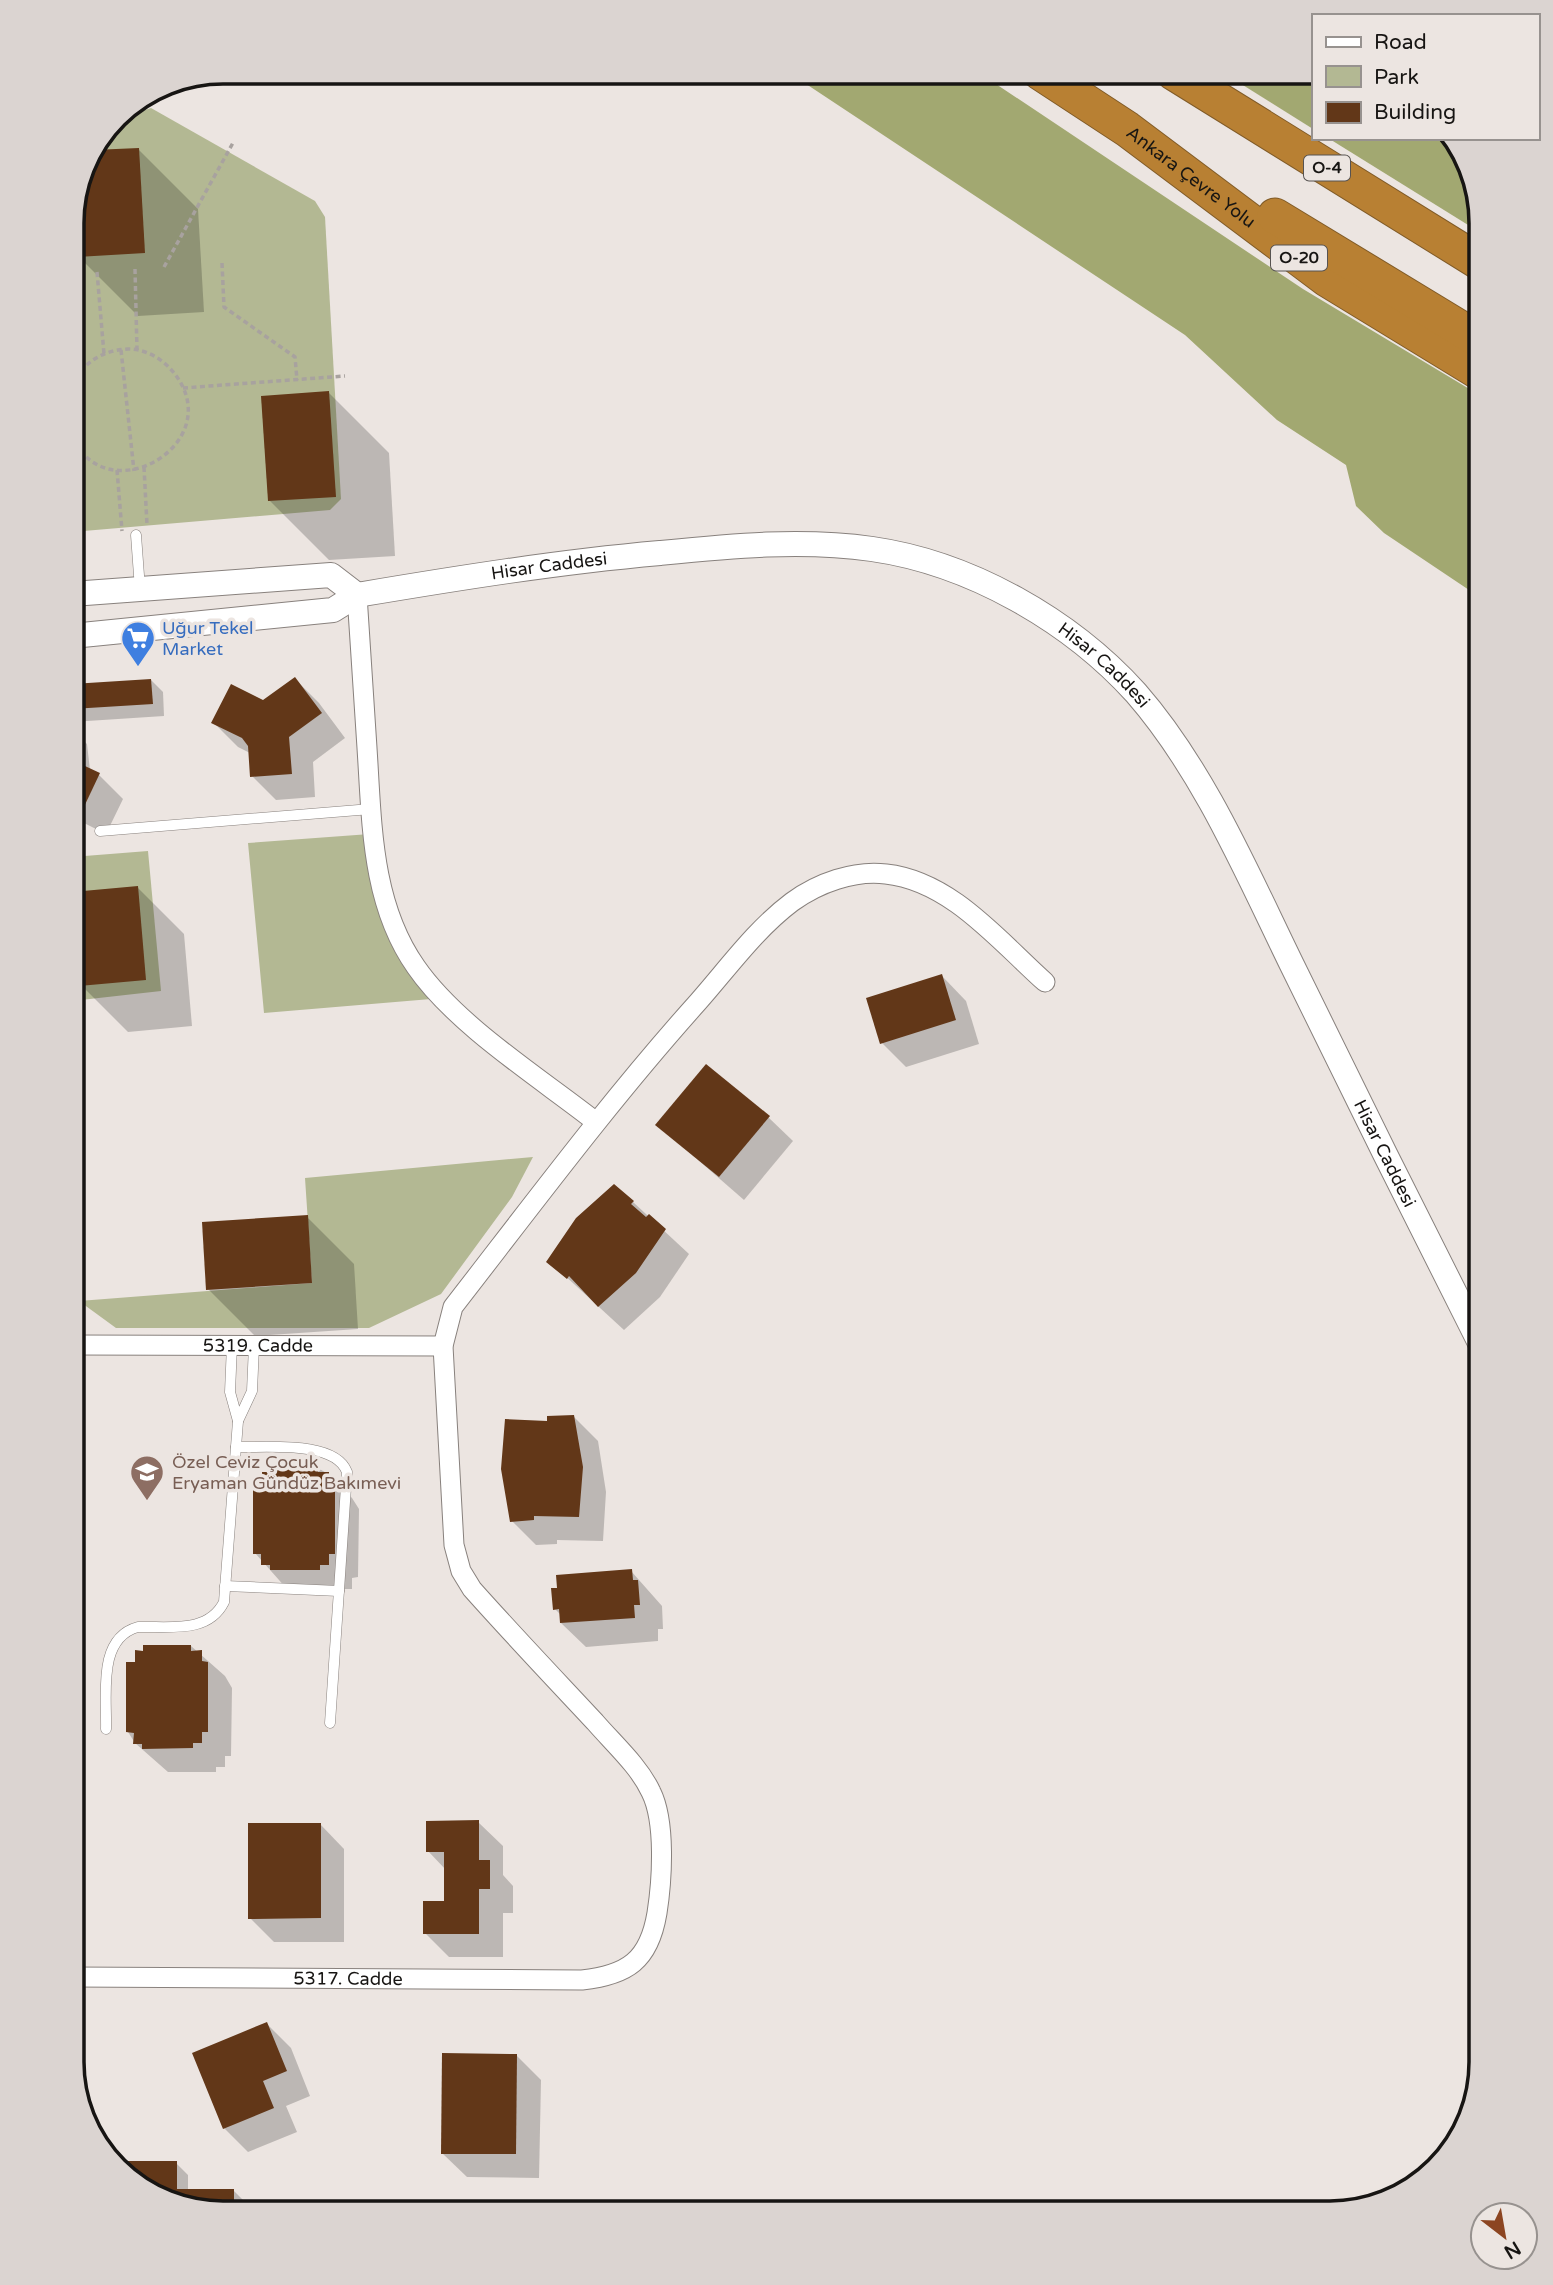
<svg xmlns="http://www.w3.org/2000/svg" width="1553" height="2285" viewBox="0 0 1553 2285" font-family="'Varela Round',sans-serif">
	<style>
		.green { fill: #b3b893 }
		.forest { fill: #a2a871 }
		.shadow { fill: #0003 }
		.building { fill: #623718 }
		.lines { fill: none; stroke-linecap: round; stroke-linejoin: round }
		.service-casing { stroke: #88817d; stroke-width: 11 }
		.minor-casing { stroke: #88817d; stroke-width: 21 }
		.tertiary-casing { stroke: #88817d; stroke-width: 26 }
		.motorway-casing { stroke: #805b28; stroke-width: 37 }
		.path { stroke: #a8a29f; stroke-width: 3.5; stroke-dasharray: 5 3.5; stroke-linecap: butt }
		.service { stroke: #fff; stroke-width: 10 }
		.minor { stroke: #fff; stroke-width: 19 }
		.tertiary { stroke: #fff; stroke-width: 24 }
		.motorway { stroke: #b88033; stroke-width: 35 }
		.labels { text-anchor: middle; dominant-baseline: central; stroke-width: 7; stroke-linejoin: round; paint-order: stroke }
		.shield { fill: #ece5e1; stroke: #575351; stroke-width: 2 }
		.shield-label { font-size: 16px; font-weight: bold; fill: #171513 }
		.street-label { font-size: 18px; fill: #171513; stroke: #ece5e1 }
		.shop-label { font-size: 18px; fill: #366cbe; stroke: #ece5e1; text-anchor: start }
		.education-label { font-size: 18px; fill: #785e54; stroke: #ece5e1; text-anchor: start }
		.rim { fill: none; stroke: #171513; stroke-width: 3.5 }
	</style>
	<rect width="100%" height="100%" fill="#ece5e1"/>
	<!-- green -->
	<g class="green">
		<path d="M151 108 315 201 325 217 341 499 330 510 72 532V213L83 164 113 121Z"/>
		<path d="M370 834 376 885 431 999 264 1013 248 843Z"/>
		<path d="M148 851 161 991 72 1001V857Z"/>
		<path d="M533 1157 512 1197 441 1294 369 1328H116L79 1301 312 1283 305 1178Z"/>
	</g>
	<!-- forest -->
	<g class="forest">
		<path d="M788 72H978L1303 289 1481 396V598L1384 533 1356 506 1346 465 1277 420 1185 335Z"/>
		<path d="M1222 72H1313V129Z"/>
		<path d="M1328 138H1453L1461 147 1481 233Z"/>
	</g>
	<!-- shadow -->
	<g class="shadow">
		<path d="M138 149 198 209 204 312 138 316 79 257 75 200 83 164Z"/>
		<path d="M329 393 389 453 395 556 329 560 269 500Z"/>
		<path d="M295 679 319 703 345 738 313 762 315 797 276 800 252 776 250 753 238 747 214 723 263 702Z"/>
		<path d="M151 680 163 692 164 716 72 722V686Z"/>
		<path d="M72 729 87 744 90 770 99 775 123 799 106 834 80 821 72 822Z"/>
		<path d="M137 887 184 934 192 1026 128 1032 81 985Z"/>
		<path d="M942 976 966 1001 979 1044 906 1067 882 1043Z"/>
		<path d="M768 1117 793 1141 744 1200 658 1125Z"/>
		<path d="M633 1202 689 1254 660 1297 624 1330 549 1261Z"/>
		<path d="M307 1217 354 1264 358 1329 255 1336 208 1289Z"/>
		<path d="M573 1416 598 1441 606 1492 603 1541 557 1540V1544L536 1545 512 1521 549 1422Z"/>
		<path d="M318 1468 328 1474 352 1498 359 1509 358 1577 352 1578V1589H287L255 1553Z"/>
		<path d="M631 1571 662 1606 663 1629H658V1641L586 1647 561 1623V1615L555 1609Z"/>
		<path d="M191 1646 225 1676 232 1688 231 1756H225V1767H216V1772H168L135 1743 128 1732 137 1663Z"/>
		<path d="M478 1822 503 1846V1875L513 1886V1913H503V1957H449L425 1933 446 1903V1870L428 1851Z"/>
		<path d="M320 1824 344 1849V1942H274L250 1918Z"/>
		<path d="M267 2024 291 2048 310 2096 286 2106 297 2132 248 2152 224 2128Z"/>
		<path d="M516 2055 541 2080 539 2178 467 2177 442 2153Z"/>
		<path d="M176 2163 188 2175V2191L233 2190 256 2213H213L147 2193 124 2170Z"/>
	</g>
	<!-- building -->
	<g class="building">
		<path d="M139 148 145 253 77 257 74 206 83 164 93 150Z"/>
		<path d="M329 391 336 497 268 501 261 396Z"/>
		<path d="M295 677 322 713 289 737 292 774 250 777 248 746 242 738 211 723 231 684 263 700Z"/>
		<path d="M151 679 153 704 72 709V684Z"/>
		<path d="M72 760 100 773 82 811 72 806Z"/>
		<path d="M138 886 146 980 79 986 72 892Z"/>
		<path d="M942 974 956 1020 880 1044 866 998Z"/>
		<path d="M706 1064 770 1116 719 1177 655 1125Z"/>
		<path d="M614 1184 634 1201 631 1204 646 1217 649 1214 666 1229 636 1273 598 1307 569 1276 567 1279 546 1262 576 1218Z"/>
		<path d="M308 1215 312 1283 206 1290 202 1222Z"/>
		<path d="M574 1415 583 1467 579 1517 534 1516V1520L510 1522 501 1469 505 1419 547 1421V1416Z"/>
		<path d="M270 1466H318V1472H329V1483H335V1554H329V1565H320V1570H270V1565H261V1554H253V1483H262V1472H270Z"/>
		<path d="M632 1569 633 1580H638L640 1605H634L635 1618 560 1623 559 1609 553 1610 551 1588H557L556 1575Z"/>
		<path d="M143 1645H191V1651L202 1650V1661L208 1662V1732H202V1743H193V1748L142 1749V1744H133L134 1733 126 1732V1662H135V1650L143 1651Z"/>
		<path d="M479 1820V1860H490V1889H479V1934H423V1901H444V1852H426V1821Z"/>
		<path d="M248 1823H321V1918L248 1919Z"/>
		<path d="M267 2022 287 2071 263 2081 274 2108 223 2129 192 2053Z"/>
		<path d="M442 2053 517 2054 516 2154H441Z"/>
		<path d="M122 2161H177V2189H234V2213H213L147 2193 122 2168Z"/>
	</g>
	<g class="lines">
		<!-- service casing -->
		<g class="service-casing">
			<g id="service">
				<path d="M136 535 140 589"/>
				<path d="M100 831 371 809"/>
				<path d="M232 1345 230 1392 238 1421 252 1391 254 1346"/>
				<path d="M236 1447C266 1448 335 1440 347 1472L330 1723"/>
				<path d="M225 1586 339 1591"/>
				<path d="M106 1729C107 1695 97 1638 138 1627 169 1626 208 1634 224 1602L238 1421"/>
			</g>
		</g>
		<!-- minor casing -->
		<g class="minor-casing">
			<g id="minor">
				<path d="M357 595C360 646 364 697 367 748 372 823 371 903 416 967 456 1025 540 1078 596 1122"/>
				<path id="s1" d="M72 1345 443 1346"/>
				<path id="s2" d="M72 1977 582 1980C627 1975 649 1961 657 1913 662 1881 666 1822 651 1792 639 1766 614 1744 595 1722 554 1678 512 1634 472 1589L461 1571 454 1545 443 1346 453 1307C533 1204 611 1099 698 1002 728 968 756 929 792 902 818 883 854 870 886 874 951 881 999 941 1045 982"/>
			</g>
		</g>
		<!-- tertiary casing -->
		<g class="tertiary-casing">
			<g id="tertiary">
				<path d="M72 594 331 575 357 595"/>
				<path id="s3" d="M72 636 333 610 357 595C458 578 558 562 660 553 731 546 801 539 872 549 970 563 1070 620 1136 693 1204 771 1247 873 1292 965 1354 1092 1417 1219 1481 1345"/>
			</g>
		</g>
		<!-- motorway casing -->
		<g class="motorway-casing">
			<g id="motorway">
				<path id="s4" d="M1040 72 1127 129 1327 279 1481 373"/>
				<path d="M1173 72 1481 263"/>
				<path d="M1275 216 1481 341"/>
			</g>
		</g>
		<!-- path -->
		<g class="path">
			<path d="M222 263 224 307 295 357 297 380"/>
			<path d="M164 267 234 141"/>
			<path d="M135 269 137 350"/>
			<path d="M97 272 104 354"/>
			<path d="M121 350 134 471"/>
			<path d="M183 388 345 376"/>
			<path d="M72 436C106 515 230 443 174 373 163 359 146 349 128 349 103 350 84 362 72 384"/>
			<path d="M144 467 147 525"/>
			<path d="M117 470 122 531"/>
		</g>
		<!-- service -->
		<use href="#service" class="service"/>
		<!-- minor -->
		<use href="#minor" class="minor"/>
		<!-- tertiary -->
		<use href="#tertiary" class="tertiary"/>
		<!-- motorway -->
		<use href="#motorway" class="motorway"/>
	</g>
	<!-- icons -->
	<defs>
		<g id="supermarket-pin" transform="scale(1.75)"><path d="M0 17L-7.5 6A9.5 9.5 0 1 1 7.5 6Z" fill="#3f7fe0" stroke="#ece5e1"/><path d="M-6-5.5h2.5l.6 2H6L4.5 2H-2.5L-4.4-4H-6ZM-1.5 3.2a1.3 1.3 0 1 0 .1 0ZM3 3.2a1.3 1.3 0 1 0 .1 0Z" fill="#fff"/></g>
		<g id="school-pin" transform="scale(1.75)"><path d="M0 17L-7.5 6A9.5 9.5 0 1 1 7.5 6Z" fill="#8d6e63" stroke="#ece5e1"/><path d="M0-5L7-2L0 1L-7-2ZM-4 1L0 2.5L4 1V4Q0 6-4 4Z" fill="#fff"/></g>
	</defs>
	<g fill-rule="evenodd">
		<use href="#supermarket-pin" x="138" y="638"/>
		<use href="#school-pin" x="147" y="1472"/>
	</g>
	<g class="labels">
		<!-- shield labels -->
		<g class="shield">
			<rect x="1304" y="155.5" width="46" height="25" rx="5"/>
			<rect x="1271" y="245.5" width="56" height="25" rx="5"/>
		</g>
		<g class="shield-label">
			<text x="1327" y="168">O-4</text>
			<text x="1299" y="258">O-20</text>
		</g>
		<!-- street labels -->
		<g class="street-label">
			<text stroke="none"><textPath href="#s4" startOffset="184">Ankara Çevre Yolu</textPath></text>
			<text stroke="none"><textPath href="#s3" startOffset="485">Hisar Caddesi</textPath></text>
			<text stroke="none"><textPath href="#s3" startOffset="1073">Hisar Caddesi</textPath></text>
			<text stroke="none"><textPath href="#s3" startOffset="1640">Hisar Caddesi</textPath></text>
			<text stroke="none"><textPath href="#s1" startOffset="186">5319. Cadde</textPath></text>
			<text stroke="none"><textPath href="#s2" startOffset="276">5317. Cadde</textPath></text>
		</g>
		<!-- shop labels -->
		<g class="shop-label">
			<text x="162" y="628">Uğur Tekel<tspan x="162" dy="21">Market</tspan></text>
		</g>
		<!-- education labels -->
		<g class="education-label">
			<text x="172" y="1462">Özel Ceviz Çocuk<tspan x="172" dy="21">Eryaman Gündüz Bakımevi</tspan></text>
		</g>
	</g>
	<!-- crop -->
	<path d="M0 0H1553V2285H0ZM223 84H1330A139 139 0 0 1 1469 223V2062A139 139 0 0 1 1330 2201H223A139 139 0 0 1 84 2062V223A139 139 0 0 1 223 84Z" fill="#dbd4d1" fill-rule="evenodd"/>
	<path class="rim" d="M223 84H1330A139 139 0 0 1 1469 223V2062A139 139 0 0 1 1330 2201H223A139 139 0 0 1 84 2062V223A139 139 0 0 1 223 84Z"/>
	<!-- legend -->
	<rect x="1312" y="14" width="228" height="126" fill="#ece5e1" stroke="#97928f" stroke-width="2"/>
	<rect x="1326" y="37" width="35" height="10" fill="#ffffff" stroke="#97928f" stroke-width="2"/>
	<text x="1374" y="49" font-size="21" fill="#171513">Road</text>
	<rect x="1326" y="66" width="35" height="21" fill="#b3b893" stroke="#97928f" stroke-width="2"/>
	<text x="1374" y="84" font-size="21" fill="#171513">Park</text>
	<rect x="1326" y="102" width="35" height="21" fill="#623718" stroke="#97928f" stroke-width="2"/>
	<text x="1374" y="119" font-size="21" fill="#171513">Building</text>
	<!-- north arrow -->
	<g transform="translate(1504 2236) rotate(149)"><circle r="33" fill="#ece5e1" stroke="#97928f" stroke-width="2"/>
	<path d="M0-5L12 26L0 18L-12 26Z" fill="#8c4521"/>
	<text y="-10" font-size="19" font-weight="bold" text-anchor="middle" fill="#171513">N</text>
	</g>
</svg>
